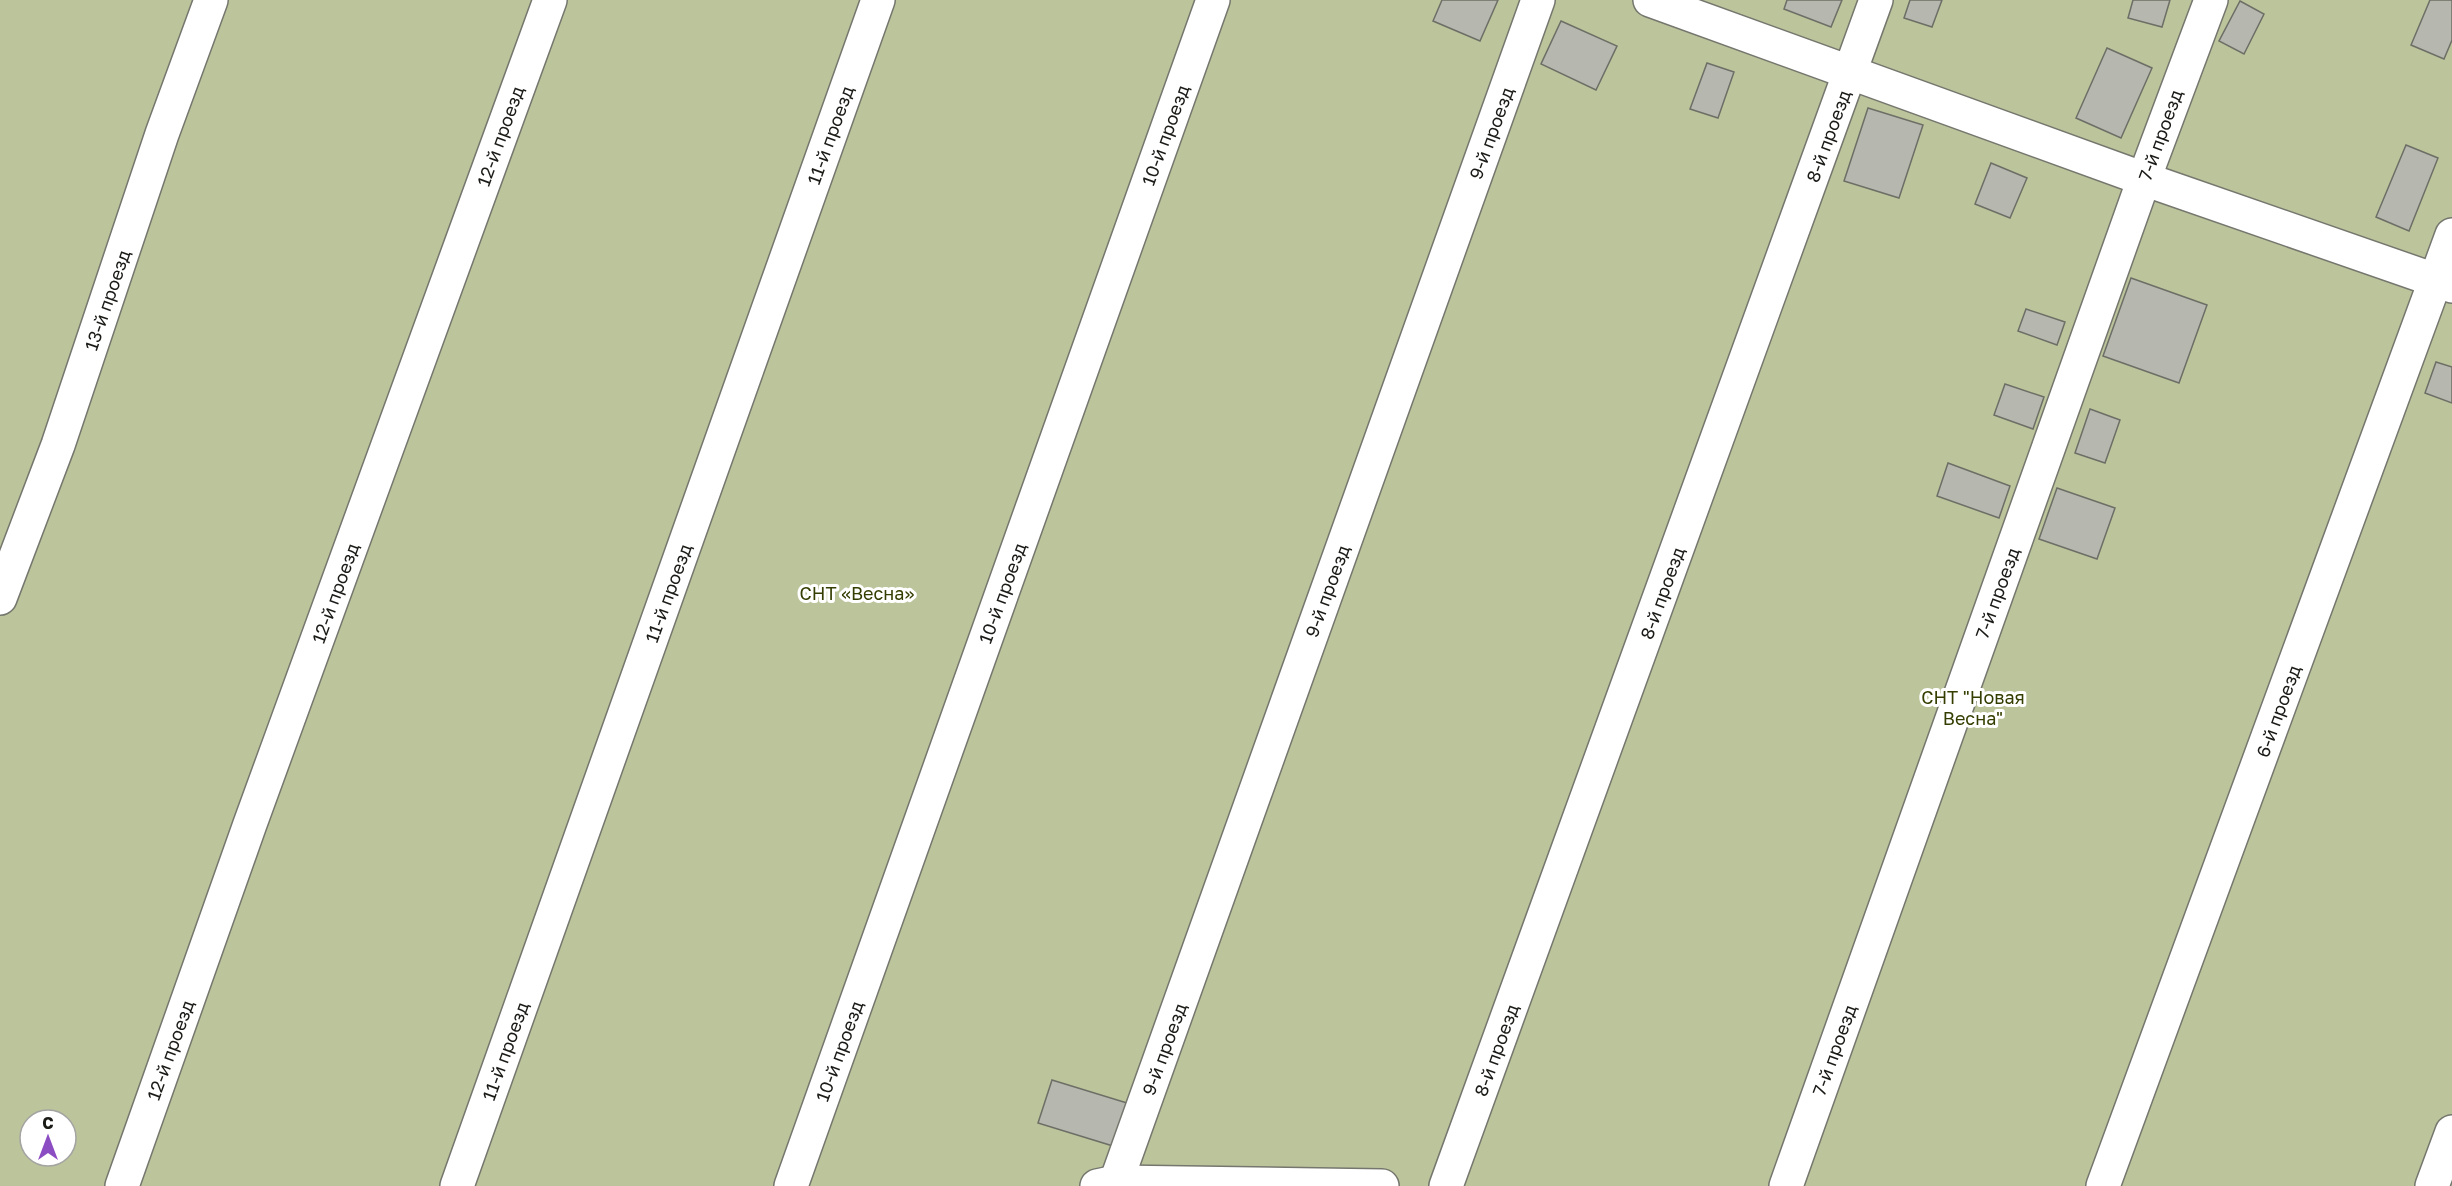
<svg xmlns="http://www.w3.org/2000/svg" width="2452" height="1186" viewBox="0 0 2452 1186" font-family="'Golos Text',sans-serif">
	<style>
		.green { fill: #bbc49b; fill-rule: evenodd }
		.building { fill: #b6b8af; stroke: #6d6f66; stroke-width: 1.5 }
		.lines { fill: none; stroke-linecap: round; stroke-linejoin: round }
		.street-casing { stroke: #75776e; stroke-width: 36 }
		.street { stroke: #fff; stroke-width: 33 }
		.labels { text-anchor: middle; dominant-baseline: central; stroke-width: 6; stroke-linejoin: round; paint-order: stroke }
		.street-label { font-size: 18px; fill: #1a1b17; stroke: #fff }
		.park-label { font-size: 18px; fill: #353e00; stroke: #fff }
	</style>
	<rect width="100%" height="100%" fill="#eff2e8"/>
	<!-- green -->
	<path class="green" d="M0 0H2452V1186H0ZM30 1120H66V1156H30Z"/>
	<!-- building -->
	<g class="building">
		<path d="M1442 0H1498L1480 41 1433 21Z"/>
		<path d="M1787 0H1842L1831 27 1784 9Z"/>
		<path d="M1910 0H1942L1932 27 1904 18Z"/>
		<path d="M2133 0H2170L2162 27 2128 18Z"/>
		<path d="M2430 0H2452V40L2444 59 2411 45Z"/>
		<path d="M2240 1 2264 14 2244 54 2219 41Z"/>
		<path d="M1561 21 1617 46 1596 90 1541 64Z"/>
		<path d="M2107 48 2152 68 2121 138 2076 118Z"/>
		<path d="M1707 63 1734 72 1718 118 1690 109Z"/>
		<path d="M1868 108 1923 125 1899 198 1844 181Z"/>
		<path d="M2406 145 2438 158 2409 231 2376 217Z"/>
		<path d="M1991 163 2027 178 2010 218 1975 204Z"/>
		<path d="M2131 278 2207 305 2179 383 2103 356Z"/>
		<path d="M2026 309 2065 322 2057 345 2018 331Z"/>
		<path d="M2436 362 2452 367V403L2425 393Z"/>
		<path d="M2005 384 2044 397 2033 429 1994 415Z"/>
		<path d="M2090 409 2120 420 2105 463 2075 453Z"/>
		<path d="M1948 463 2010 486 1999 518 1937 496Z"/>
		<path d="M2057 488 2115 508 2097 559 2039 539Z"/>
		<path d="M1052 1080 1127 1103 1113 1146 1038 1123Z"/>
	</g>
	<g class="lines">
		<!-- street casing -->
		<g class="street-casing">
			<g id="street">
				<path d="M1650 0 2144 179 2452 286"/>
				<path d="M0 598 58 445 162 134 211 0"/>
				<path d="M1116 1182 1538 0"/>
				<path d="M122 1186 250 824 550 0"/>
				<path d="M457 1186 878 0"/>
				<path d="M791 1186 1213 0"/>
				<path d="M1097 1186 1116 1182 1382 1186"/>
				<path d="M1446 1186 1876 0"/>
				<path d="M1786 1186 2144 179 2211 0"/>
				<path d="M2103 1186 2452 235"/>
				<path d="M2432 1186 2452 1132"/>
			</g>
		</g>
		<!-- street -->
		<use href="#street" class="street"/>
	</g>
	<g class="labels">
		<!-- street labels -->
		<g class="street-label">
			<text transform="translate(1491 133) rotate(-70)">9-й проезд</text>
			<text transform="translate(830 135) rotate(-70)">11-й проезд</text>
			<text transform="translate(1165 135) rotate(-70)">10-й проезд</text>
			<text transform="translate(2160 135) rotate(-70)">7-й проезд</text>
			<text transform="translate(500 136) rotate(-70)">12-й проезд</text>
			<text transform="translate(1828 136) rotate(-70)">8-й проезд</text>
			<text transform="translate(107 300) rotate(-71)">13-й проезд</text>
			<text transform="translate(1327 591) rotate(-70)">9-й проезд</text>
			<text transform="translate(335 593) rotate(-70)">12-й проезд</text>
			<text transform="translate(668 593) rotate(-70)">11-й проезд</text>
			<text transform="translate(1002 593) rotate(-70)">10-й проезд</text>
			<text transform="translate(1662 593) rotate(-70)">8-й проезд</text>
			<text transform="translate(1997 593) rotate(-70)">7-й проезд</text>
			<text transform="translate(2278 711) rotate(-70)">6-й проезд</text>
			<text transform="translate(1164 1049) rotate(-70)">9-й проезд</text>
			<text transform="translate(170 1050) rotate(-70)">12-й проезд</text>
			<text transform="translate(1496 1050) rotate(-70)">8-й проезд</text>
			<text transform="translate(1834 1050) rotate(-70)">7-й проезд</text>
			<text transform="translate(505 1051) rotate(-70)">11-й проезд</text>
			<text transform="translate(839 1051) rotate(-70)">10-й проезд</text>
		</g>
		<!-- park labels -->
		<g class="park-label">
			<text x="857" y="593">СНТ «Весна»</text>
			<text x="1973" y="697">СНТ "Новая<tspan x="1973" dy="21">Весна"</tspan></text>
		</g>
	</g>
	<!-- north arrow -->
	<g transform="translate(48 1138)"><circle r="28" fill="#ffffff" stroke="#a3a4a2" stroke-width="1.5"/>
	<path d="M0-4.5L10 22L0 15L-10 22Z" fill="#8c4dc3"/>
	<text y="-9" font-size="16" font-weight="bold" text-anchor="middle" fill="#1a1b17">С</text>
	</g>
</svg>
